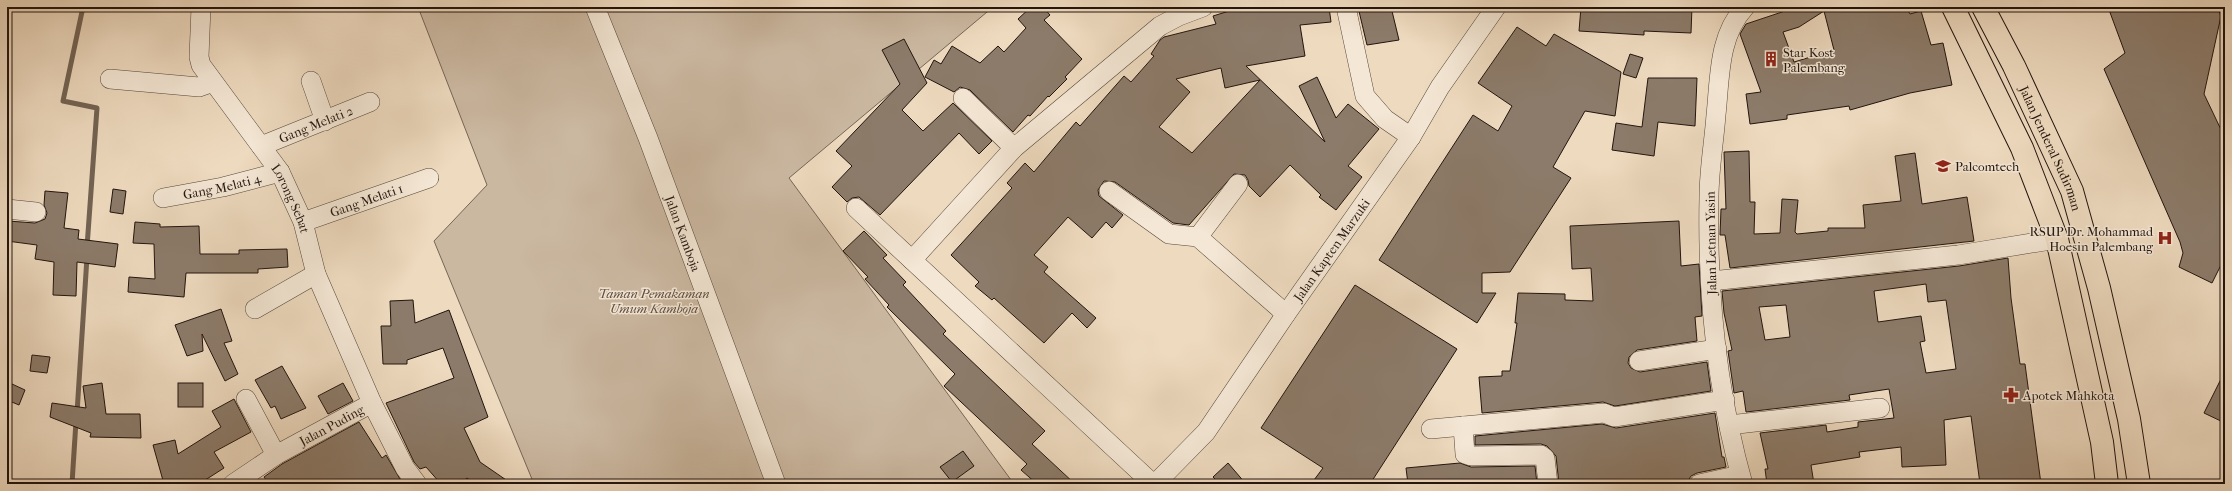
<svg xmlns="http://www.w3.org/2000/svg" width="2232" height="491" viewBox="0 0 2232 491" font-family="'IM FELL French Canon',serif">
	<style>
		.green { fill: #cbb8a1; stroke: #766658 }
		.lines { fill: none; stroke-linecap: round; stroke-linejoin: round }
		.stream { stroke: #736354; stroke-width: 5 }
		.building { fill: #8c7b6a; stroke: #22140e; fill-rule: evenodd }
		.minor-casing { stroke: #55463a; stroke-width: 20 }
		.highway-casing { stroke: #22140e; stroke-width: 24 }
		.minor { stroke: #f4e7d5; stroke-width: 19 }
		.highway { stroke: #eedabf; stroke-width: 22 }
		.labels { text-anchor: middle; dominant-baseline: central; stroke-width: 3; stroke-linejoin: round; paint-order: stroke }
		.poi-label { font-size: 13px; fill: #22140e; stroke: #f4e7d5; text-anchor: start }
		.street-label { font-size: 13px; fill: #22140e; stroke: #f4e7d5 }
		.park-label { font-size: 13px; font-style: italic; fill: #5d4d41; stroke: #f4e7d5 }
	</style>
	<rect width="100%" height="100%" fill="#eedabf"/>
	<filter id="stains"><feTurbulence type="fractalNoise" baseFrequency=".005" numOctaves="4"/><feColorMatrix values="0 0 0 0 .2 0 0 0 0 .09 0 0 0 0 .02 0 0 0 .5 -.17"/></filter>
	<radialGradient id="worn" r=".72"><stop offset=".6" stop-color="#630" stop-opacity="0"/><stop offset="1" stop-color="#630" stop-opacity=".3"/></radialGradient>
	<!-- green -->
	<path class="green" d="M418 7H993L789 178 1014 484H534L434 241 487 185Z"/>
	<g class="lines">
		<!-- stream -->
		<g class="stream">
			<path d="M83 7 63 101 97 108 87 247"/>
			<path d="M77 413 87 257"/>
			<path d="M72 484 76 421"/>
		</g>
	</g>
	<!-- building -->
	<g class="building">
		<path d="M1031 7H1043L1050 15 1044 20 1082 59 1065 77 1067 79 1049 97 1048 96 1030 116 1028 115 1013 132 970 90 960 87 954 92 925 77 934 60 941 64 952 46 980 63 998 46 1004 52 1026 28 1018 19Z"/>
		<path d="M1242 7H1329L1331 22 1300 25 1305 56 1246 66 1325 142 1299 86 1317 77 1336 118 1348 104 1379 129 1348 166 1362 177 1336 210 1319 197 1321 195 1290 165 1260 197 1249 186 1248 180 1245 175 1234 174 1189 225 1173 223 1115 182 1104 181 1098 190 1099 196 1123 215 1112 228 1106 222 1092 238 1068 217 1034 255 1048 267 1044 272 1096 318 1087 328 1072 313 1044 343 994 298 992 300 975 286 979 282 951 255 1012 188 1007 183 1025 163 1034 172 1076 122 1080 126 1124 76 1131 82 1154 56 1151 54 1160 40 1164 37 1216 24 1213 16ZM1221 68 1225 88 1260 80 1192 153 1159 127 1190 92 1176 79Z"/>
		<path d="M1358 7H1391L1399 40 1367 45Z"/>
		<path d="M1581 7H1692L1691 33 1644 31V35L1579 31Z"/>
		<path d="M1797 7H1906L1910 14 1921 11 1931 45 1943 43 1952 85 1910 93 1850 110 1849 106 1787 115V119L1750 124 1746 94 1761 92 1740 34 1746 24ZM1824 11 1834 50 1794 62 1783 32 1799 27Z"/>
		<path d="M2108 7H2217L2221 16 2204 94 2225 138V257L2212 283 2179 267 2183 253 2180 242 2104 69 2125 53Z"/>
		<path d="M1517 27 1546 46 1554 34 1621 72 1615 116 1585 111 1553 167 1571 178 1510 272 1482 273V293H1496L1477 323 1379 260 1473 115 1498 131 1512 106 1478 83Z"/>
		<path d="M904 39 927 83 902 110 923 131 953 103 992 141 979 154 959 133 880 215 859 197 852 198 847 202 832 187 852 166 836 151 900 84 882 50Z"/>
		<path d="M1630 54 1643 58 1636 78 1623 74Z"/>
		<path d="M1648 78H1697L1695 126 1658 122 1654 156 1612 150 1616 123 1642 127Z"/>
		<path d="M1749 151 1750 202H1755L1754 234 1780 233 1782 199 1798 200 1795 232 1797 234 1828 231V228H1865L1863 205 1901 201 1895 156 1915 153 1922 204 1967 197 1974 241 1730 268 1725 235H1720L1721 209H1726L1724 152Z"/>
		<path d="M113 189 126 191 123 214 110 212Z"/>
		<path d="M45 191 68 193 64 228 79 230 78 239 118 244 115 267 77 262 76 296 53 295 54 262 35 259 37 245 7 241 8 221 35 223 45 219 47 213 44 205Z"/>
		<path d="M1679 221 1681 266 1699 264 1702 316 1695 317 1697 341 1637 350 1629 357 1628 363 1631 368 1640 372 1707 362 1711 391 1615 406 1603 402 1482 413 1479 377 1502 376V371H1510L1517 323H1515L1518 293 1565 294V300L1593 301 1591 268 1572 269 1570 226Z"/>
		<path d="M135 222 160 224V227L199 226 200 254H239V250L287 249 288 267 258 269V273H186L184 297 128 292 129 277 155 279 154 244 133 243Z"/>
		<path d="M864 231 887 255 883 258 906 282 903 285 946 331 943 334 1045 431 1032 444 1075 484H1037L1021 470 1027 464 944 386 955 374 887 307 889 305 865 279 868 277 843 251Z"/>
		<path d="M2008 258 2011 298 2020 364H2025L2041 484H1980L1971 416 1944 420 1946 465 1902 467 1901 447 1859 452 1860 457 1811 465 1814 484H1767L1765 469H1768L1760 433 1826 425 1827 432 1858 427V422L1894 418 1889 389 1849 395 1850 400 1746 412 1743 391 1734 393 1728 351 1732 350 1724 313 1722 291 1959 266ZM1926 284 1928 302 1946 300 1956 369 1926 373 1920 342 1925 341 1921 316 1878 322 1874 291ZM1786 305 1790 337 1765 340 1759 307Z"/>
		<path d="M1355 285 1457 349 1370 484H1311L1323 468 1261 428Z"/>
		<path d="M413 300 415 323 449 310 488 417 464 428 480 462 512 484H475L467 478 460 484H441L426 467 420 469 414 462 386 403 454 378 443 348 407 360V364H383L381 326H391L390 301Z"/>
		<path d="M221 309 232 341 224 343 238 374 225 381 202 334 203 351 187 356 175 325Z"/>
		<path d="M32 355 50 357 47 373 30 371Z"/>
		<path d="M282 366 306 408 281 419 275 406 271 408 255 380Z"/>
		<path d="M2225 371V423L2204 413Z"/>
		<path d="M102 383 106 414H140L141 438 90 437 91 433 50 417 52 403 86 408 83 386Z"/>
		<rect x="178" y="383" width="25" height="24"/>
		<path d="M343 383 353 401 328 414 318 396Z"/>
		<path d="M12 384 25 390 19 405 7 400Z"/>
		<path d="M234 399 251 432 214 452 224 468 199 484H164L153 445 175 440 178 454 221 427 212 411Z"/>
		<path d="M1715 413 1722 457H1724L1726 467 1697 473 1691 476 1688 481 1676 484H1559L1556 456 1547 446 1541 444 1475 445V436L1602 424 1616 428Z"/>
		<path d="M359 422 382 458 386 455 400 479 394 484H269L264 477 282 464Z"/>
		<path d="M963 451 974 466 952 482 940 467Z"/>
		<path d="M1228 463 1246 484H1220L1213 477Z"/>
		<path d="M1460 463 1471 467 1535 466 1537 484H1408L1406 468Z"/>
	</g>
	<g class="lines">
		<!-- minor casing -->
		<g class="minor-casing">
			<g id="minor">
				<path id="s1" d="M201 7 199 57 201 65 280 172 303 222 316 274 372 403 405 468 417 484"/>
				<path id="s2" d="M595 7 648 138 776 484"/>
				<path d="M1346 7 1365 96 1385 119 1411 137"/>
				<path d="M110 79 199 87 213 82"/>
				<path d="M311 81 325 121"/>
				<path d="M963 98 1014 148"/>
				<path id="s3" d="M261 146 370 102"/>
				<path d="M1109 191 1169 234 1198 237 1286 314"/>
				<path id="s4" d="M163 198 223 187 280 172"/>
				<path d="M856 208 1153 484"/>
				<path d="M7 209 36 212"/>
				<path id="s5" d="M303 222 429 178"/>
				<path d="M1198 237 1238 184"/>
				<path d="M912 260 1014 148 1160 26 1179 16 1203 7"/>
				<path d="M1711 281 1958 255 2057 239"/>
				<path d="M255 309 316 274"/>
				<path d="M1639 361 1717 349"/>
				<path d="M246 399 276 455"/>
				<path d="M1729 425 1880 408"/>
				<path d="M1463 426 1465 454 1471 456 1541 455 1545 458 1548 484"/>
				<path d="M1431 429 1604 413 1614 417 1725 400"/>
				<path id="s6" d="M233 484 276 455 372 403"/>
				<path id="s7" d="M1155 484 1206 432 1286 314 1411 137 1440 87 1496 7"/>
				<path d="M1699 484 1740 475"/>
				<path d="M1743 484C1717 392 1707 293 1709 197 1709 170 1714 142 1716 115 1720 78 1718 36 1745 7"/>
			</g>
		</g>
		<!-- highway casing -->
		<g class="highway-casing">
			<g id="highway">
				<path d="M1953 7 2022 148 2057 239 2102 442 2107 484"/>
				<path id="s8" d="M1983 7 2014 66 2072 191 2099 288 2129 419 2139 484"/>
			</g>
		</g>
		<!-- minor -->
		<use href="#minor" class="minor"/>
		<!-- highway -->
		<use href="#highway" class="highway"/>
	</g>
	<!-- icons -->
	<defs>
		<g id="building-bare" transform="scale(1.2)"><path d="M-4-6H4V6H1V3H-1V6H-4ZM-2.5-4.3h1.7v1.8h-1.7ZM.8-4.3h1.7v1.8H.8ZM-2.5-1h1.7V.8h-1.7ZM.8-1h1.7V.8H.8Z" fill="#8f2418" stroke="#f4e7d5" stroke-width="2.5" paint-order="stroke"/></g>
		<g id="school-bare" transform="scale(1.2)"><path d="M0-5L7-2L0 1L-7-2ZM-4 1L0 2.5L4 1V4Q0 6-4 4Z" fill="#8f2418" stroke="#f4e7d5" stroke-width="2.5" paint-order="stroke"/></g>
		<g id="hospital-bare" transform="scale(1.2)"><path d="M-5-5h3v3.5h4V-5h3V5h-3V1.5h-4V5h-3Z" fill="#8f2418" stroke="#f4e7d5" stroke-width="2.5" paint-order="stroke"/></g>
		<g id="pharmacy-bare" transform="scale(1.2)"><path d="M-2-6h4v4h4v4h-4v4h-4v-4h-4v-4h4Z" fill="#8f2418" stroke="#f4e7d5" stroke-width="2.5" paint-order="stroke"/></g>
	</defs>
	<g fill-rule="evenodd">
		<use href="#building-bare" x="1771" y="59"/>
		<use href="#school-bare" x="1943" y="166"/>
		<use href="#hospital-bare" x="2165" y="238"/>
		<use href="#pharmacy-bare" x="2011" y="395"/>
	</g>
	<g class="labels">
		<!-- poi labels -->
		<g class="poi-label">
			<text x="1783" y="52">Star Kost<tspan x="1783" dy="15">Palembang</tspan></text>
			<text x="1955" y="166">Palcomtech</text>
			<text x="2153" y="231" text-anchor="end">RSUP Dr. Mohammad<tspan x="2153" dy="15">Hoesin Palembang</tspan></text>
			<text x="2023" y="395">Apotek Mahkota</text>
		</g>
		<!-- street labels -->
		<g class="street-label">
			<text stroke="none"><textPath href="#s3" startOffset="59">Gang Melati 2</textPath></text>
			<text stroke="none"><textPath href="#s8" startOffset="157">Jalan Jenderal Sudirman</textPath></text>
			<text stroke="none"><textPath href="#s4" startOffset="60">Gang Melati 4</textPath></text>
			<text stroke="none"><textPath href="#s1" startOffset="220">Lorong Sehat</textPath></text>
			<text stroke="none"><textPath href="#s5" startOffset="67">Gang Melati 1</textPath></text>
			<text stroke="none"><textPath href="#s2" startOffset="243">Jalan Kamboja</textPath></text>
			<text transform="translate(1711 243) rotate(-91)">Jalan Letnan Yasin</text>
			<text stroke="none"><textPath href="#s7" startOffset="294">Jalan Kapten Marzuki</textPath></text>
			<text stroke="none"><textPath href="#s6" startOffset="115">Jalan Puding</textPath></text>
		</g>
		<!-- park labels -->
		<g class="park-label">
			<text x="654" y="293">Taman Pemakaman<tspan x="654" dy="15">Umum Kamboja</tspan></text>
		</g>
	</g>
	<!-- margin -->
	<rect width="2232" height="491" fill="none" stroke="#eedabf" stroke-width="24"/>
	<rect x="8" y="8" width="2216" height="475" fill="none" stroke="#22140e" stroke-width="2"/>
	<rect x="12" y="12" width="2208" height="467" fill="none" stroke="#22140e"/>
	<rect width="100%" height="100%" filter="url(#stains)"/>
	<rect width="100%" height="100%" fill="url(#worn)"/>
</svg>
